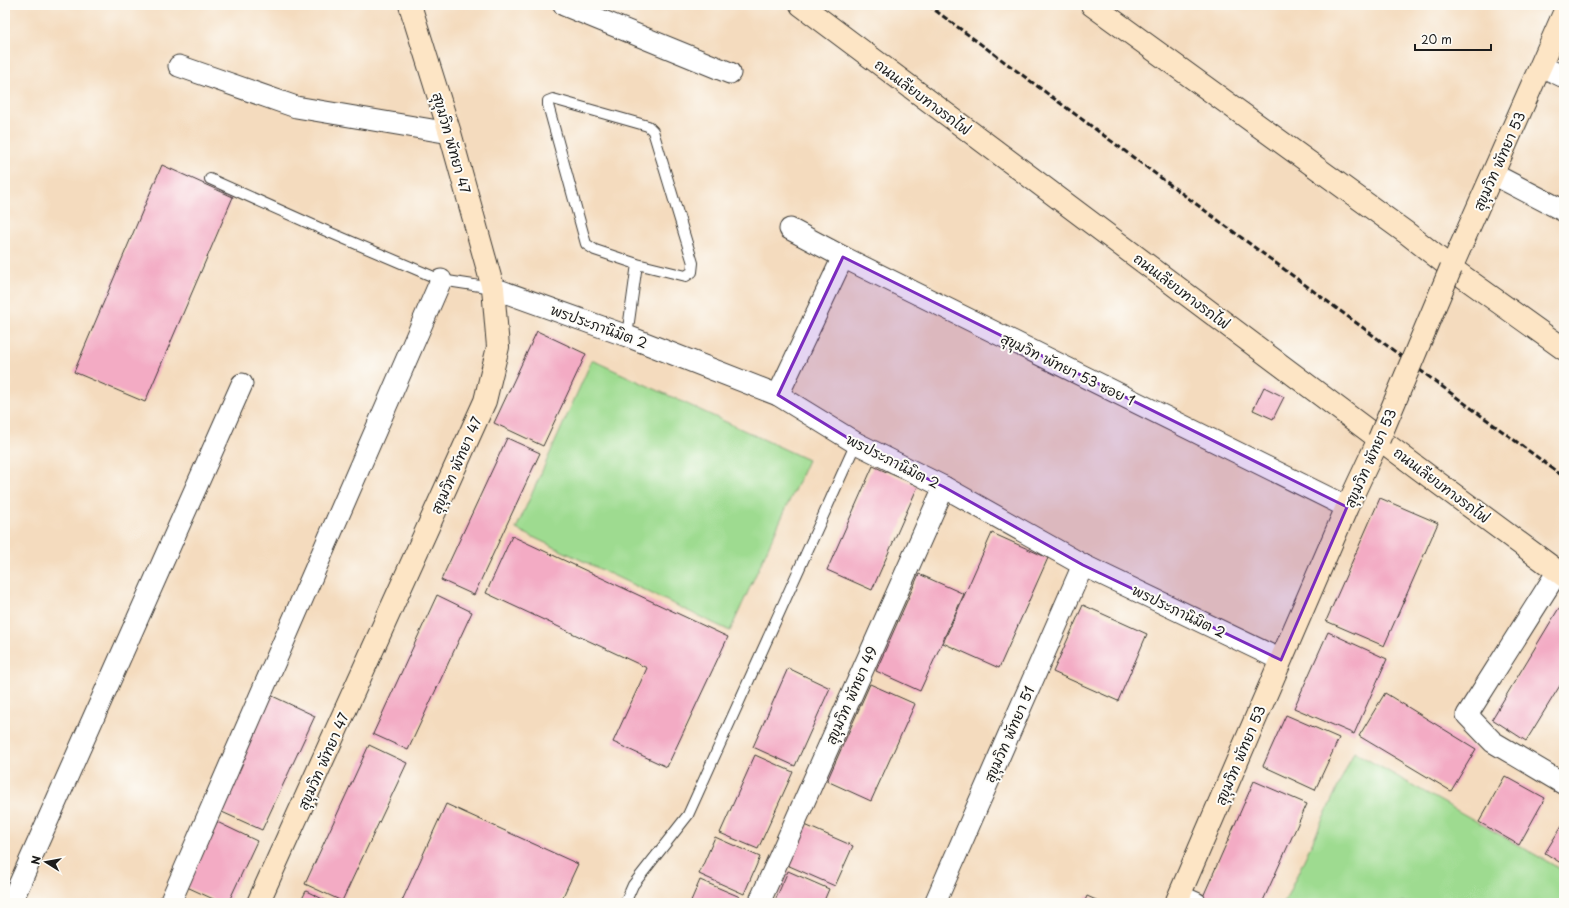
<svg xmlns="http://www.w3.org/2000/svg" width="1569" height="908" viewBox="0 0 1569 908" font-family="'Playpen Sans','Playpen Sans Thai',sans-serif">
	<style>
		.green { fill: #9edb90; stroke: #5d7c56 }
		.building { fill: #f3abc4 }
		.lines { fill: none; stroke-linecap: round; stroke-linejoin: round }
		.lane-casing { stroke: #3c3934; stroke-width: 12 }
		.street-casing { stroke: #3c3934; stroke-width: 23 }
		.secondary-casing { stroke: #3c3934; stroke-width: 24 }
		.lane { stroke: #fff; stroke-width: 10 }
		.street { stroke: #fff; stroke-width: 21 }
		.secondary { stroke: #fde5c5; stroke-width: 22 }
		.rail { stroke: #1c1c1c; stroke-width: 3; stroke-dasharray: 6 3; stroke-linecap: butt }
		.secondary-bridge-casing { stroke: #3c3934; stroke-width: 24; stroke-linecap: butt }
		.secondary-bridge { stroke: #fde5c5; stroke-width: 22 }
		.marked { fill: #7b2cbf; fill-opacity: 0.2; stroke: #7b2cbf; stroke-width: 3; stroke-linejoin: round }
		.labels { text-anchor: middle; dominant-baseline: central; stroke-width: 4; stroke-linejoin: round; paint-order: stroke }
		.street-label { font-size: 14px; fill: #1c1c1c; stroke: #fdfcf7 }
	</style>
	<rect width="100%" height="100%" fill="#fdfcf7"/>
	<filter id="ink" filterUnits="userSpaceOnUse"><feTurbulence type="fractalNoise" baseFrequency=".025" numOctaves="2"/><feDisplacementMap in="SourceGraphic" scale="8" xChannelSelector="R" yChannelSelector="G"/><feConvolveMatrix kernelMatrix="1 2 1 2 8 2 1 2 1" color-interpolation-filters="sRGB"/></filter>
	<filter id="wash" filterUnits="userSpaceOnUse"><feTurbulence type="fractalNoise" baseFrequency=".012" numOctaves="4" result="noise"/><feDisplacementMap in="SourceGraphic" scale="16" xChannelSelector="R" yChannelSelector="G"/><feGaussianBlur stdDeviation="0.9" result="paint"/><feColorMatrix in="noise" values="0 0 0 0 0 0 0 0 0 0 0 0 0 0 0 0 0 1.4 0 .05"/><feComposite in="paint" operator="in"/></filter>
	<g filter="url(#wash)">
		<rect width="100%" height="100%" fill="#f4dbbe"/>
		<!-- green -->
		<g class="green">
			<path d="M592 360 808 460 730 631 516 529Z"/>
			<path d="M1354 752 1564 871V903H1284Z"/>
		</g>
		<g id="blocks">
			<!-- building -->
			<g class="building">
				<path d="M162 165 233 197 145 402 74 372Z"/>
				<path d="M537 331 586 354 543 446 494 423Z"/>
				<path d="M1264 387 1284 397 1273 419 1253 410Z"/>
				<path d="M507 438 540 453 474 595 441 580Z"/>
				<path d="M873 466 918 486 872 590 827 570Z"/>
				<path d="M1380 498 1438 523 1384 646 1326 621Z"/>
				<path d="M992 533 1048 558 999 668 943 643Z"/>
				<path d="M512 536 728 637 667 767 613 742 647 668 486 593Z"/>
				<path d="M919 574 964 594 920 691 876 671Z"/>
				<path d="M437 595 472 612 408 750 373 734Z"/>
				<path d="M1083 605 1147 634 1118 701 1053 672Z"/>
				<path d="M1559 608 1564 611V679L1526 741 1492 719Z"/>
				<path d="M1328 632 1387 659 1354 734 1294 708Z"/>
				<path d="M788 668 830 688 795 766 753 747Z"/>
				<path d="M870 684 915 704 871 801 827 781Z"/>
				<path d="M266 693 315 716 262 830 213 808Z"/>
				<path d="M1385 693 1476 749 1451 791 1359 736Z"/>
				<path d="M1286 715 1339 738 1315 790 1263 766Z"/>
				<path d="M369 745 407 763 342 901 305 884Z"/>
				<path d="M755 755 793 772 758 849 720 833Z"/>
				<path d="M1505 776 1545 798 1519 845 1479 822Z"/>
				<path d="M1254 781 1307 804 1262 903H1211L1202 899Z"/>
				<path d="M446 804 578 864 560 903H401Z"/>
				<path d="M217 822 257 841 228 903H222L187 887Z"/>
				<path d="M1564 822V865L1545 853Z"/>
				<path d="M805 825 853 846 835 886 787 865Z"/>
				<path d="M715 837 760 857 744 894 699 874Z"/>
				<path d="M788 871 829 889 823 903H774Z"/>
				<path d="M700 880 740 897 737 903H690Z"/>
				<path d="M306 891 331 903H300Z"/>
				<path d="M1087 896 1103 903H1084Z"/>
			</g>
		</g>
	</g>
	<g filter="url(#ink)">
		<use href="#blocks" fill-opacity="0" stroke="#3c3934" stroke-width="1"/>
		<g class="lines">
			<!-- lane casing -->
			<g class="lane-casing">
				<g id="lane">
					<path d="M210 179 324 230 441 280 493 288"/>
					<path d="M627 336 637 264 595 250 586 244 548 105V101L553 99 641 124 648 126 653 131 693 263 692 272 686 276 637 264"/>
					<path d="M625 903 633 885 688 815 856 443"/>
				</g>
			</g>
			<!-- street casing -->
			<g class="street-casing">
				<g id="street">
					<path d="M564 5 730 73"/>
					<path d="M179 66 296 107 450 133"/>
					<path d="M1541 66 1564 77"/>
					<path d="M1493 174 1564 211"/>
					<path d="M790 229 843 257 1347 507"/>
					<path d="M493 288 627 336 778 395 856 443 944 487 1083 565 1281 660"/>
					<path d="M778 395 843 257"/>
					<path d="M1558 571 1467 715 1493 742 1564 784"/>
					<path d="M1180 896 1196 903"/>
					<path d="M11 903 242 384"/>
					<path d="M170 903 441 280"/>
					<path d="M759 903 944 487"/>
					<path d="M935 903 1083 565"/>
				</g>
			</g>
			<!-- secondary casing -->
			<g class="secondary-casing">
				<g id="secondary">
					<path d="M801 5 1426 474 1564 576"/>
					<path d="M1092 5 1408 234 1451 268 1564 349"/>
					<path d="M1451 268 1564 13"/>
					<path d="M258 903 485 401 498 347 493 288 450 133 410 5"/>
					<path d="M1176 903 1347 507 1379 439"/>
				</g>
			</g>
			<!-- lane -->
			<use href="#lane" class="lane"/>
			<!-- street -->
			<use href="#street" class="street"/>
			<!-- secondary -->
			<use href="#secondary" class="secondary"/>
			<!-- rail -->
			<path class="rail" d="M928 5 1564 477"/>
			<!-- secondary-bridge casing -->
			<g class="secondary-bridge-casing">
				<path id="secondary-bridge" d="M1379 439 1451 268"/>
			</g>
			<!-- secondary-bridge -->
			<use href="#secondary-bridge" class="secondary-bridge"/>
		</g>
	</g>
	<!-- marked area -->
	<path class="marked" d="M843 257 1347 507 1281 660 1083 565 944 487 856 443 778 395Z"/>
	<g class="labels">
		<!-- street labels -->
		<g class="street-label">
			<text transform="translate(923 97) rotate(37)">ถนนเลียบทางรถไฟ</text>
			<text transform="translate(452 143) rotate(74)">สุขุมวิท พัทยา 47</text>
			<text transform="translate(1499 161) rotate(-66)">สุขุมวิท พัทยา 53</text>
			<text transform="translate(1182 291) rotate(37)">ถนนเลียบทางรถไฟ</text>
			<text transform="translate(599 326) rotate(20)">พรประภานิมิต 2</text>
			<text transform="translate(1068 369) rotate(26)">สุขุมวิท พัทยา 53 ซอย 1</text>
			<text transform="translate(1370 458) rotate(-66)">สุขุมวิท พัทยา 53</text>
			<text transform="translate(893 461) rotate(27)">พรประภานิมิต 2</text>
			<text transform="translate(456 465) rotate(-66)">สุขุมวิท พัทยา 47</text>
			<text transform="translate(1442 485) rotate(37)">ถนนเลียบทางรถไฟ</text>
			<text transform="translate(1179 611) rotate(26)">พรประภานิมิต 2</text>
			<text transform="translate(851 695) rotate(-66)">สุขุมวิท พัทยา 49</text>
			<text transform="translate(1009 734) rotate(-66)">สุขุมวิท พัทยา 51</text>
			<text transform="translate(1240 755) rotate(-67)">สุขุมวิท พัทยา 53</text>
			<text transform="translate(323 761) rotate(-66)">สุขุมวิท พัทยา 47</text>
		</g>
	</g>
	<!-- margin -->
	<rect width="1569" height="908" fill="none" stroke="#fdfcf7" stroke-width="20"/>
	<!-- north arrow -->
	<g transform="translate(46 862) rotate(281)" stroke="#fdfcf7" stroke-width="3" paint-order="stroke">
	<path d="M0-3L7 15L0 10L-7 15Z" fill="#1c1c1c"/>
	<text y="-6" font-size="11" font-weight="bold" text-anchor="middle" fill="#1c1c1c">N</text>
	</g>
	<!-- scale -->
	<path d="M1415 44v6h76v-6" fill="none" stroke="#1c1c1c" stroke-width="2"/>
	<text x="1421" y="44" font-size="12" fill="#1c1c1c" stroke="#fdfcf7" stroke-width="3" paint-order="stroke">20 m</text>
</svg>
